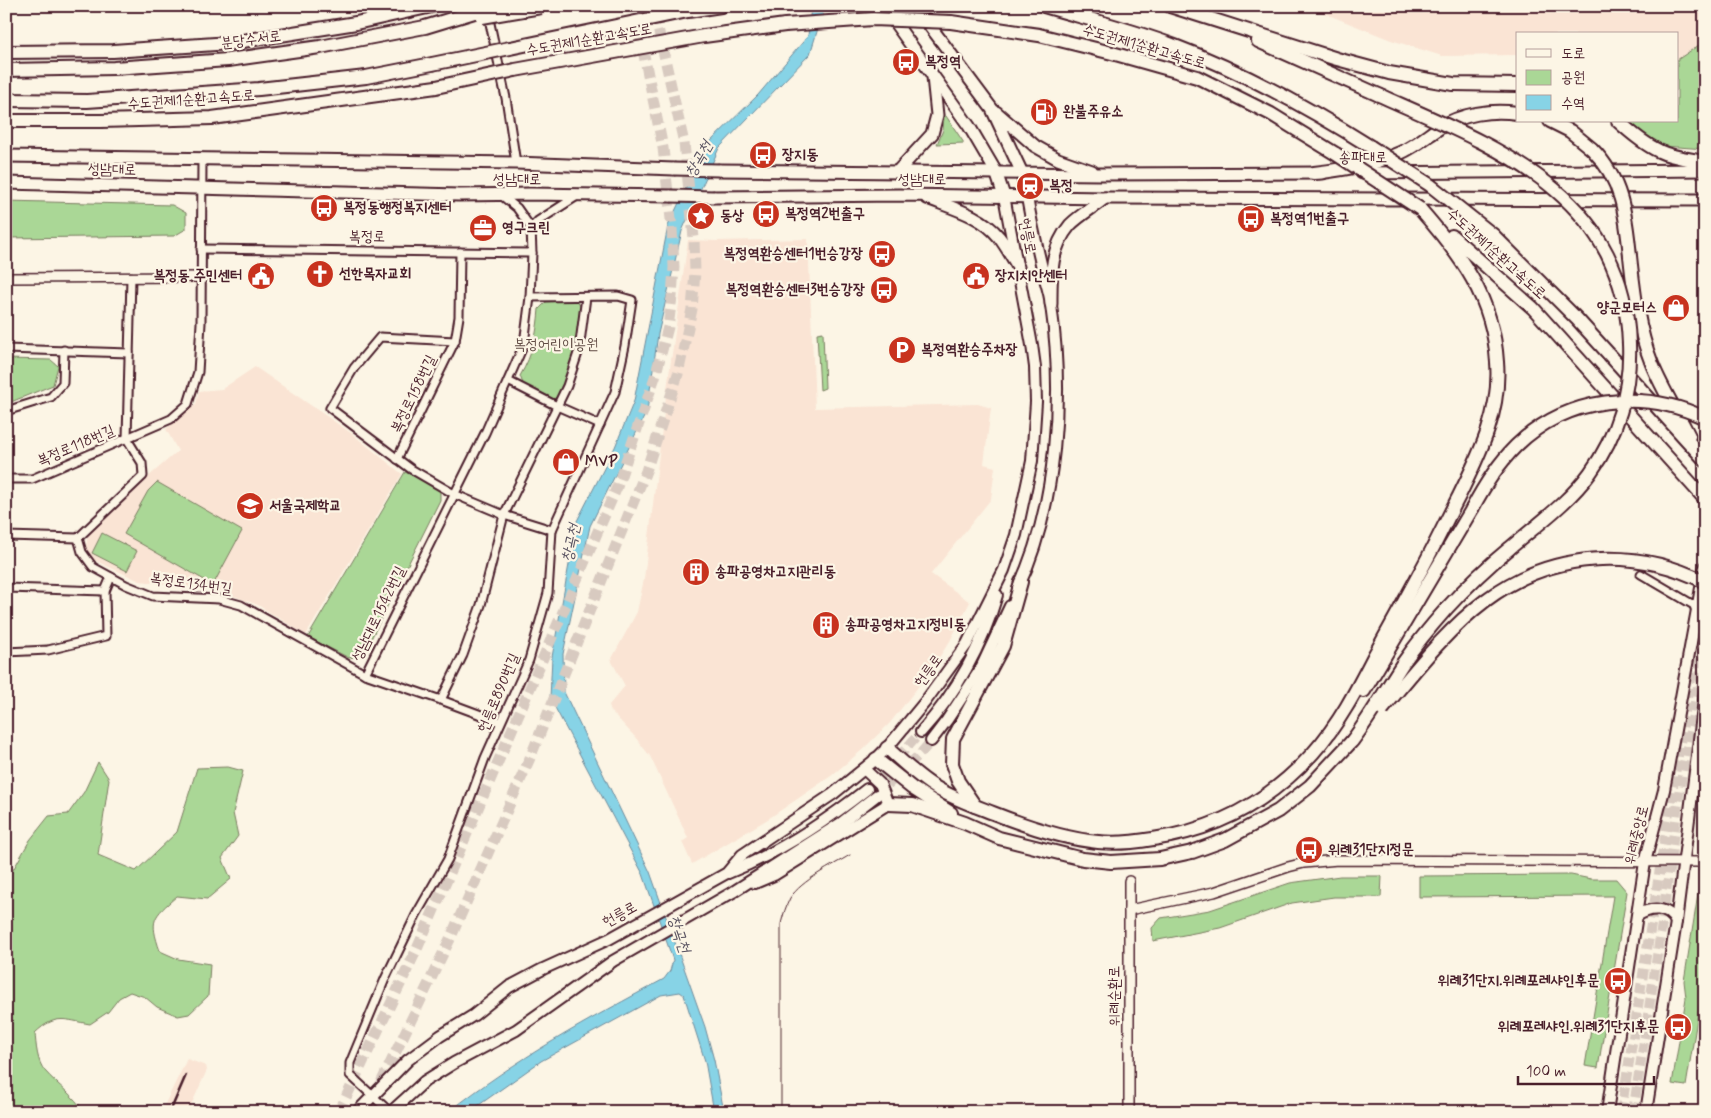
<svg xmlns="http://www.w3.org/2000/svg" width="1711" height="1118" viewBox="0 0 1711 1118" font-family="Mynerve,'Poor Story',sans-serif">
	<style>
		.built { fill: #fae4d4 }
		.green { fill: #aad796; stroke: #7a7b60 }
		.water { fill: #87d3e6; stroke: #6f8b9b }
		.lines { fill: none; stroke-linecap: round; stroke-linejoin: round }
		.secondary-tunnel { stroke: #d8cac0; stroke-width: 10; stroke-dasharray: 10 5; stroke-linecap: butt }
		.primary-tunnel { stroke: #d8cac0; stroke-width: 11; stroke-dasharray: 11 5.5; stroke-linecap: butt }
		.minor-casing { stroke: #4a1f2b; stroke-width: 11 }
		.tertiary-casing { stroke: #4a1f2b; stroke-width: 12 }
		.secondary-casing { stroke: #4a1f2b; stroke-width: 14 }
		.primary-casing { stroke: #4a1f2b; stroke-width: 15 }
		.trunk-casing { stroke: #4a1f2b; stroke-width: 16 }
		.motorway-casing { stroke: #4a1f2b; stroke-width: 16 }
		.minor { stroke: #fcf5e5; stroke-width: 7 }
		.tertiary { stroke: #fcf5e5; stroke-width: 9 }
		.secondary { stroke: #fcf5e5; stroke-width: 10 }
		.primary { stroke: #fcf5e5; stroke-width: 11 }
		.trunk { stroke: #fcf5e5; stroke-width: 12 }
		.motorway { stroke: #fcf5e5; stroke-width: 12 }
		.tram { stroke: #4a1f2b; stroke-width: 1 }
		.rail { stroke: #4a1f2b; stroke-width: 2.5 }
		.primary-bridge-casing { stroke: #4a1f2b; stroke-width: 15; stroke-linecap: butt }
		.trunk-bridge-casing { stroke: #4a1f2b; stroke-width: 16; stroke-linecap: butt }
		.motorway-bridge-casing { stroke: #4a1f2b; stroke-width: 16; stroke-linecap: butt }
		.primary-bridge { stroke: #fcf5e5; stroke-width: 11 }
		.trunk-bridge { stroke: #fcf5e5; stroke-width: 12 }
		.motorway-bridge { stroke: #fcf5e5; stroke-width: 12 }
		.labels { text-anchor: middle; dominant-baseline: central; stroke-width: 4.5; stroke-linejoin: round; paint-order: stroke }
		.street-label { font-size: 15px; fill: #4a1f2b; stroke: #fcf5e5 }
		.poi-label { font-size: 15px; font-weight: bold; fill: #4a1f2b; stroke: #fcf5e5; text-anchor: start }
		.park-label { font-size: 15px; fill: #624d46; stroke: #fcf5e5 }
		.water-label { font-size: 16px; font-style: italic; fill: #5c5563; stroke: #fcf5e5 }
	</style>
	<rect width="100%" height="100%" fill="#fcf5e5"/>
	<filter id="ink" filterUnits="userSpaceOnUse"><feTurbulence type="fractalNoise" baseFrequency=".02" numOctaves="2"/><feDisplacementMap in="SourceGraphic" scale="10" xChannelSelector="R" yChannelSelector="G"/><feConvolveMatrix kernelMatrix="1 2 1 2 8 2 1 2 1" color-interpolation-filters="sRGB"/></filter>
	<g filter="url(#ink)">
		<!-- built -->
		<g class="built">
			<path d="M1306 6H1705V41L1677 60V34H1517V55L1442 56 1391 40Z"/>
			<path d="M808 239 815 408 978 404 991 408 984 464 995 467 991 499 931 574 970 602 950 641 928 674 890 723 861 751 831 776 768 819 692 864 682 842 688 838 650 756 635 737 611 711 609 705 625 686 611 660 637 612 644 579 666 396 688 240 717 241Z"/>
			<path d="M255 367 351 433 402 474 306 635 258 605 218 590 140 581 85 556 88 534 148 477 178 451 166 429 196 404 199 391 222 389Z"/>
			<path d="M187 1059 206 1066 207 1070 188 1112H161Z"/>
		</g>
		<!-- green -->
		<g class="green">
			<path d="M1705 41V149L1664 146 1639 131 1629 121H1677V60Z"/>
			<path d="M944 115 946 116 964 143 937 144 943 130Z"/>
			<path d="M6 201 172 205 186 213V229L174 236 6 238Z"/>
			<path d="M576 300 581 307 577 349 559 397 549 400 524 386 520 376C533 354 537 334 539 309L546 302Z"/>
			<path d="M823 332 825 388 820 390 817 333Z"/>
			<path d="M6 359 51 360 58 366 53 385 6 404Z"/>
			<path d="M405 472 440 488V500L363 655 349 658 308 637Z"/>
			<path d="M157 482 242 531 213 585 124 534 148 491Z"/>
			<path d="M102 533 137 551 127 571 92 553Z"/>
			<path d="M98 762 109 779 98 855 136 871 177 832 197 768 228 767 243 771 233 813 238 836 222 858 231 879 207 899 177 896C153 917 149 919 160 951L178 959 210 964 208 996 189 1014 178 1016 157 1007 145 997 130 992 119 998 108 1012 90 1024C65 1020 56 1013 35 1033 36 1045 37 1062 45 1071 58 1086 74 1095 84 1112H6V878L13 870 30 840 49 816 68 814 84 792Z"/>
			<path d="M1571 875 1591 879H1616L1627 892 1598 1068 1585 1066 1613 896 1419 897V876Z"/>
			<path d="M1340 876H1382L1381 897H1334L1292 903 1220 928 1153 941 1152 928 1161 918 1210 910 1290 883Z"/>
			<path d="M1705 883V971L1686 1086 1672 1084 1686 998 1684 981 1699 888Z"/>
		</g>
		<!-- water -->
		<path class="water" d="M811 6H825L810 54 719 148 682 231 658 334 647 411 590 526 563 654 564 692 650 872 705 1027 714 1060 724 1112H714L705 1061 684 995 680 992 661 995 541 1061 469 1112H449C515 1059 590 1019 664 979L670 971 673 960 643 874 550 698 552 657 577 521 615 447 634 401 668 226 706 146 758 95 808 36Z"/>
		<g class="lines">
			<!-- secondary-tunnel -->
			<g class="secondary-tunnel">
				<path d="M867 789 875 783 921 732"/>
				<path d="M877 795 921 753 931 741"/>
				<path d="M1621 1112 1701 612"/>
				<path d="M1633 1112 1662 924 1680 787 1705 647"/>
			</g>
			<!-- primary-tunnel -->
			<g class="primary-tunnel">
				<path d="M339 1112 417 949 617 487 655 377 668 327 672 297 674 267 672 228 663 148 634 6"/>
				<path d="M367 1112 450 939 530 758 646 471 678 374 692 309 695 272 694 238 684 143 653 6"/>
			</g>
			<!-- minor casing -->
			<g class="minor-casing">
				<g id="minor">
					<path d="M488 14 506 98 516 163"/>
					<path d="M531 228 538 221 577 196"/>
					<path d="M201 249 532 253"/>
					<path d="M131 277 127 439 142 463 143 476 78 538 82 552 93 567 126 585 153 596 219 599 241 605 365 674 441 700 500 722"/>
					<path d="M455 341 380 337 354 368 330 408 411 469 454 494 504 515 552 530"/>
					<path d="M6 349 129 353"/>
					<path d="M508 381 557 406 600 425"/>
					<path d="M6 411 51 397 63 383 64 350"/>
					<path d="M397 459 455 341 459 317 460 252"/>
					<path d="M6 479H32L171 419 188 404 198 372 201 323 202 159"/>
					<path d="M6 536 78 538"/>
					<path d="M1641 574 1697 607"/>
					<path d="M6 588 105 591"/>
					<path d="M6 652 48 650 106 636 105 591 111 577"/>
					<path d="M365 674 485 433 524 344 530 297 532 253 531 228 517 208 501 195"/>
					<path d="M441 700 463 655 481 605 504 515 567 386 579 350 586 297"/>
					<path d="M390 1112 350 1075V1063L385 979 416 915 448 859 485 758 529 660 548 593 552 530 615 392 625 346 632 300 618 296 530 297"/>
				</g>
			</g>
			<!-- tertiary casing -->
			<g class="tertiary-casing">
				<g id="tertiary">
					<path d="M6 278 201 277"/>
					<path d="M1129 910 1214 892 1288 867 1304 863 1338 860 1705 862"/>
					<path d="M1129 1112V881"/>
				</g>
			</g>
			<!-- secondary casing -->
			<g class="secondary-casing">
				<g id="secondary">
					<path d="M1018 588C1057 506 1064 395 1051 305 1050 294 1046 283 1043 272 1037 247 1031 222 1027 197"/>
					<path d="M921 732C956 693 982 646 997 595"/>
					<path d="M931 741 947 720 980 670 1010 606"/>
					<path d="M728 873C779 853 825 822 867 789"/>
					<path d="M755 883 774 875 888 804 880 784 864 769"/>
					<path d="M1637 916C1650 907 1668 906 1676 922"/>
					<path d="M357 1112 408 1060 440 1036 474 1015 509 987 543 969 609 939 727 873 742 855 833 794 876 759 887 748 925 702 967 644 1004 570 1016 535 1032 461 1036 402 1035 367 1032 345 1004 196"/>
					<path d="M391 1112 425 1081 454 1063 516 1030 613 961 733 892 841 823 877 795"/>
					<path d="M1607 1112 1645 862 1664 790 1705 566"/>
					<path d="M1646 1112 1676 922 1705 692"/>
				</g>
			</g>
			<!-- primary casing -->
			<g class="primary-casing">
				<g id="primary">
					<path d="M883 6 969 126 996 172 1004 196"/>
					<path d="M915 6 992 109 1022 173 1027 197"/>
					<path d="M996 112 1035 146 1058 159 1092 171"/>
					<path d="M6 156 516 163 674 169"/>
					<path d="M719 170 1101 174 1323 173"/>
					<path d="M897 172 932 134 937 115 933 77"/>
					<path d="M1362 173 1705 170"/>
					<path d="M6 183 459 195 530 194 671 196"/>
					<path d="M714 197 899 195 1105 198 1705 200"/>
					<path d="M927 198C952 208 981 215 999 237 1006 246 1012 257 1018 267"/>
					<path d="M1051 304C1051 275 1050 249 1070 225 1080 215 1094 207 1105 198"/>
				</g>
			</g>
			<!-- trunk casing -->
			<g class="trunk-casing">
				<path id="trunk" d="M6 52 113 51 230 43 356 23 432 6"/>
			</g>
			<!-- motorway casing -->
			<g class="motorway-casing">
				<g id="motorway">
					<path d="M1044 6C1088 19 1133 30 1175 46 1244 72 1309 108 1371 147"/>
					<path d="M1170 6 1337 59 1389 73 1453 84 1517 85"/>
					<path d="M951 22 1039 35 1112 53 1197 77 1271 114 1336 154"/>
					<path d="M1258 41 1379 95"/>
					<path d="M510 48 688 11 721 6"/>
					<path d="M515 70 704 36 785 25"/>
					<path d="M6 100 87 101 259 89 366 77 432 64"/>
					<path d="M6 121H101L212 118 436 87"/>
					<path d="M1550 121 1570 131 1592 149"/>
					<path d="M1618 121C1630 132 1644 144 1659 151 1673 158 1690 159 1705 162"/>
					<path d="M1314 173C1341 170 1376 164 1400 153 1414 147 1427 136 1439 128 1462 114 1491 109 1517 113"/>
					<path d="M1493 235 1577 319 1705 460"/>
					<path d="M1452 236 1533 308 1705 499"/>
					<path d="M1630 256C1634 293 1638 329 1652 364 1662 389 1677 412 1689 436"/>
					<path d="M1697 607 1705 615"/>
					<path d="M1364 691 1472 509"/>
					<path d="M887 748C903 762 919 778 938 789 955 799 975 806 993 813 1026 826 1063 839 1098 842 1116 844 1135 842 1153 839 1216 830 1270 801 1313 753 1339 724 1356 691 1374 656 1389 629 1404 602 1419 574 1433 549 1445 523 1459 496 1480 453 1501 412 1497 362 1493 297 1461 256 1420 209"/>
					<path d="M876 759 912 788 951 813"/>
					<path d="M888 804 912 805 965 823 999 838 1083 859 1111 862 1160 859 1192 852 1225 840 1278 811 1310 786 1352 741"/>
					<path d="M975 806 958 781 952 764 953 739 1003 646 1021 582"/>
				</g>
			</g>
			<!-- minor -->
			<use href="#minor" class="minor"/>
			<!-- tertiary -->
			<use href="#tertiary" class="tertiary"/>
			<!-- secondary -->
			<use href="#secondary" class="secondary"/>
			<!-- primary -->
			<use href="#primary" class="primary"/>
			<!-- trunk -->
			<use href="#trunk" class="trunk"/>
			<!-- motorway -->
			<use href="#motorway" class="motorway"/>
			<!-- tram -->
			<path class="tram" d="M781 1112V924C783 915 786 906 790 898 802 880 832 866 850 855"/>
			<!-- rail -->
			<path class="rail" d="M170 1112 186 1075"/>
			<!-- primary-bridge casing -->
			<g class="primary-bridge-casing">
				<g id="primary-bridge">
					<path d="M674 169 719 170"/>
					<path d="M671 196 714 197"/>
				</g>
			</g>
			<!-- trunk-bridge casing -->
			<g class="trunk-bridge-casing">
				<g id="trunk-bridge">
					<path d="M482 17 541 7"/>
					<path d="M6 70 114 68 228 60 320 47 425 27 494 6"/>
				</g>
			</g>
			<!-- motorway-bridge casing -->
			<g class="motorway-bridge-casing">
				<g id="motorway-bridge">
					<path d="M785 25 873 19 951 22"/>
					<path d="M432 64 510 48"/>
					<path d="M436 87 515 70"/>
					<path d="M1371 147 1430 185 1493 235"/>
					<path d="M1592 149C1622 179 1626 215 1630 256"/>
					<path d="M1336 154 1420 209"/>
					<path d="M1472 509C1484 486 1498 464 1516 446 1566 397 1642 388 1705 418"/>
					<path d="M1382 710C1414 672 1446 630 1486 600 1550 552 1634 546 1705 582"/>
					<path d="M1352 741C1371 716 1386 689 1403 663 1416 644 1431 626 1447 608 1466 587 1488 566 1510 548 1538 524 1569 502 1590 473 1617 436 1631 390 1629 344 1624 193 1496 147 1379 95"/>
				</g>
			</g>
			<!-- primary-bridge -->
			<use href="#primary-bridge" class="primary-bridge"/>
			<!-- trunk-bridge -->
			<use href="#trunk-bridge" class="trunk-bridge"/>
			<!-- motorway-bridge -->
			<use href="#motorway-bridge" class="motorway-bridge"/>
		</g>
	</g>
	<!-- icons -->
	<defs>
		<g id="bus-disc" transform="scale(1.4375)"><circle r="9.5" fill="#c8321e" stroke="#fcf5e5"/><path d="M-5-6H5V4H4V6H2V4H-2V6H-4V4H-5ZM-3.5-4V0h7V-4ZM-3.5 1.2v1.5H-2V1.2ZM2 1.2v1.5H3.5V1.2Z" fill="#fff"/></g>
		<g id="fuel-disc" transform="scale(1.4375)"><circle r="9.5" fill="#c8321e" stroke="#fcf5e5"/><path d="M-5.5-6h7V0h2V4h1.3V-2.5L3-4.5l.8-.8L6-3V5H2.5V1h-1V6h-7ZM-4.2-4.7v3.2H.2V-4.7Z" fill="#fff"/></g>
		<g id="station-disc" transform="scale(1.4375)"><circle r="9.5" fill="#c8321e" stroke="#fcf5e5"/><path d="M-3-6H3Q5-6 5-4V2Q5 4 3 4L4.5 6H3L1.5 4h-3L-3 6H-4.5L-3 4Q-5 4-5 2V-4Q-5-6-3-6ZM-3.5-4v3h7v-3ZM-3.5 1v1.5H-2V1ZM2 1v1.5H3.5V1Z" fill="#fff"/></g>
		<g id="sight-disc" transform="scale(1.4375)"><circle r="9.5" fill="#c8321e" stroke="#fcf5e5"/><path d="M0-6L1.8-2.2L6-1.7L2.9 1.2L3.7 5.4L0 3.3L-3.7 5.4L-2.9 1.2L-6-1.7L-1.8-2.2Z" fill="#fff"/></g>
		<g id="office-disc" transform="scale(1.4375)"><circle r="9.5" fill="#c8321e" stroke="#fcf5e5"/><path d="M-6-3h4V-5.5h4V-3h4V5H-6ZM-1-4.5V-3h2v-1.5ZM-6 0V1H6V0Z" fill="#fff"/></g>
		<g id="church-disc" transform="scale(1.4375)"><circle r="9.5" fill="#c8321e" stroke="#fcf5e5"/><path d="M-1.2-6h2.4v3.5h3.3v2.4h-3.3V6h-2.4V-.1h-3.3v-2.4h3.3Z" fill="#fff"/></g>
		<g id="civic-disc" transform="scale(1.4375)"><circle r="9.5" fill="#c8321e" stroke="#fcf5e5"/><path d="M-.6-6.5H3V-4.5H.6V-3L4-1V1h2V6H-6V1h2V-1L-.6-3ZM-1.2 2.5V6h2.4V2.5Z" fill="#fff"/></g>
		<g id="shop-disc" transform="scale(1.4375)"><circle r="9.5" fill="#c8321e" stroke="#fcf5e5"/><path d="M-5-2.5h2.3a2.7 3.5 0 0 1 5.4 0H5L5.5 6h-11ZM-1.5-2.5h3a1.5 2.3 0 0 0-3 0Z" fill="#fff"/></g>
		<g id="parking-disc" transform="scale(1.4375)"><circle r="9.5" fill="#c8321e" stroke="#fcf5e5"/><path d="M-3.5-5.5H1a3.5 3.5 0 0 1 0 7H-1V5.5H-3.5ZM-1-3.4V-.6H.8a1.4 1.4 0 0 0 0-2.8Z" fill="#fff"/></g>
		<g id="school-disc" transform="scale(1.4375)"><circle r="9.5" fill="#c8321e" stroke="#fcf5e5"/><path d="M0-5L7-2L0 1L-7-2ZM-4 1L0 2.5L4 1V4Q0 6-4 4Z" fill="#fff"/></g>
		<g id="building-disc" transform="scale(1.4375)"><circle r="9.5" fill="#c8321e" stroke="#fcf5e5"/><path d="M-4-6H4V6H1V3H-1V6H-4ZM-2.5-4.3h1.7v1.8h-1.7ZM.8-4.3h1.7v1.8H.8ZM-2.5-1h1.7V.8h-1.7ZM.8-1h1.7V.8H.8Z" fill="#fff"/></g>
	</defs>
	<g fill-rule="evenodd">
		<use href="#bus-disc" x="906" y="62"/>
		<use href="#fuel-disc" x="1044" y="112"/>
		<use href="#bus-disc" x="763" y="155"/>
		<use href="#station-disc" x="1030" y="186"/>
		<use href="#bus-disc" x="324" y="208"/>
		<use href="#bus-disc" x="766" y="214"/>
		<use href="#sight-disc" x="701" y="216"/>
		<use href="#bus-disc" x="1251" y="219"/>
		<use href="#office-disc" x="483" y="228"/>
		<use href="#bus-disc" x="882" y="254"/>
		<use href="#church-disc" x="320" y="274"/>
		<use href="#civic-disc" x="261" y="276"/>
		<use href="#civic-disc" x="976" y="276"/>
		<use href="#bus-disc" x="884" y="290"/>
		<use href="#shop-disc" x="1676" y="308"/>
		<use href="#parking-disc" x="902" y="350"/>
		<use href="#shop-disc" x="566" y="462"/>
		<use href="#school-disc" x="250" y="506"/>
		<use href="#building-disc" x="696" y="572"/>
		<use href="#building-disc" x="826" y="625"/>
		<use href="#bus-disc" x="1309" y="850"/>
		<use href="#bus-disc" x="1618" y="981"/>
		<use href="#bus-disc" x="1678" y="1027"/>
	</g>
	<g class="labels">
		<!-- street labels -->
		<g class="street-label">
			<text transform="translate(251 40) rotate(-7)">분당수서로</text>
			<text transform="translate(589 40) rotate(-10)">수도권제1순환고속도로</text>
			<text transform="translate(1144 47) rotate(16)">수도권제1순환고속도로</text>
			<text transform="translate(191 100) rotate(-4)">수도권제1순환고속도로</text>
			<text x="1363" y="158">송파대로</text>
			<text transform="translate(112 170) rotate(1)">성남대로</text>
			<text x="517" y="180">성남대로</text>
			<text x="922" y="180">성남대로</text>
			<text transform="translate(1027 236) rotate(79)">헌릉로</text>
			<text transform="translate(367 237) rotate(1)">복정로</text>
			<text transform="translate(1496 254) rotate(42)">수도권제1순환고속도로</text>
			<text transform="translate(414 394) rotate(-64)">복정로158번길</text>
			<text transform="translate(76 446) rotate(-23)">복정로118번길</text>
			<text transform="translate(191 584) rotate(8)">복정로134번길</text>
			<text transform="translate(379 614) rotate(-64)">성남대로1542번길</text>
			<text transform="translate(929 671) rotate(-54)">헌릉로</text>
			<text transform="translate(499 693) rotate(-67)">헌릉로890번길</text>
			<text transform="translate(1637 835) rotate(-76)">위례중앙로</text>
			<text transform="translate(620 915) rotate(-29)">헌릉로</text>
			<text transform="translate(1115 996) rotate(-90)">위례순환로</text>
		</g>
		<!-- poi labels -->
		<g class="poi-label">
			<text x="925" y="62">복정역</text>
			<text x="1063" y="112">완불주유소</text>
			<text x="782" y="155">장지동</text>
			<text x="1049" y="186">복정</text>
			<text x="343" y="208">복정동행정복지센터</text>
			<text x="785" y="214">복정역2번출구</text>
			<text x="720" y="216">동상</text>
			<text x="1270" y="219">복정역1번출구</text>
			<text x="502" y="228">영구크린</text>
			<text x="863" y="254" text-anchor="end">복정역환승센터1번승강장</text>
			<text x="339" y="274">선한목자교회</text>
			<text x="242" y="276" text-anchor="end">복정동 주민센터</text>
			<text x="995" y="276">장지치안센터</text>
			<text x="865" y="290" text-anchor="end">복정역환승센터3번승강장</text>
			<text x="1657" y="308" text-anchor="end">양군모터스</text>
			<text x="921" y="350">복정역환승주차장</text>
			<text x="585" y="462">MVP</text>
			<text x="269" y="506">서울국제학교</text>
			<text x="715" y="572">송파공영차고지관리동</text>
			<text x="845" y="625">송파공영차고지정비동</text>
			<text x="1328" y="850">위례31단지정문</text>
			<text x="1599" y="981" text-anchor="end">위례31단지.위례포레샤인후문</text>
			<text x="1659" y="1027" text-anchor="end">위례포레샤인.위례31단지후문</text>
		</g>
		<!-- park labels -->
		<g class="park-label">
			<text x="556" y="345">복정어린이공원</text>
		</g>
		<!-- water labels -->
		<g class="water-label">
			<text transform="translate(699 159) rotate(-60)">창곡천</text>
			<text transform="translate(571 543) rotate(-78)">창곡천</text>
			<text transform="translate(679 934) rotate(71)">창곡천</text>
		</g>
	</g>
	<!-- margin -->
	<rect width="1711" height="1118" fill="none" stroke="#fcf5e5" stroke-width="25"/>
	<rect x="12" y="12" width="1686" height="1093" fill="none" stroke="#4a1f2b" stroke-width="2" filter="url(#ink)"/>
	<!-- legend -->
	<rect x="1516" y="32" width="162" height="90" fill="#fcf5e5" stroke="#b59f9b"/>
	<rect x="1526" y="49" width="25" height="8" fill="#fcf5e5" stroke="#b59f9b"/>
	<text x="1561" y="58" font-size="15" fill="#4a1f2b">도로</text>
	<rect x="1526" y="70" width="25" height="15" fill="#aad796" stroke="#b59f9b"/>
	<text x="1561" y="82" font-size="15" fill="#4a1f2b">공원</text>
	<rect x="1526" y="95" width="25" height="15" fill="#87d3e6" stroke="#b59f9b"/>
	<text x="1561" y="108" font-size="15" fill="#4a1f2b">수역</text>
	<!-- scale -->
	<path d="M1518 1076v8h136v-8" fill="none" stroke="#4a1f2b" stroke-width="2.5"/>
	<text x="1526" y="1076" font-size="15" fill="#4a1f2b" stroke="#fcf5e5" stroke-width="4" paint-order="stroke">100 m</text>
</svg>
